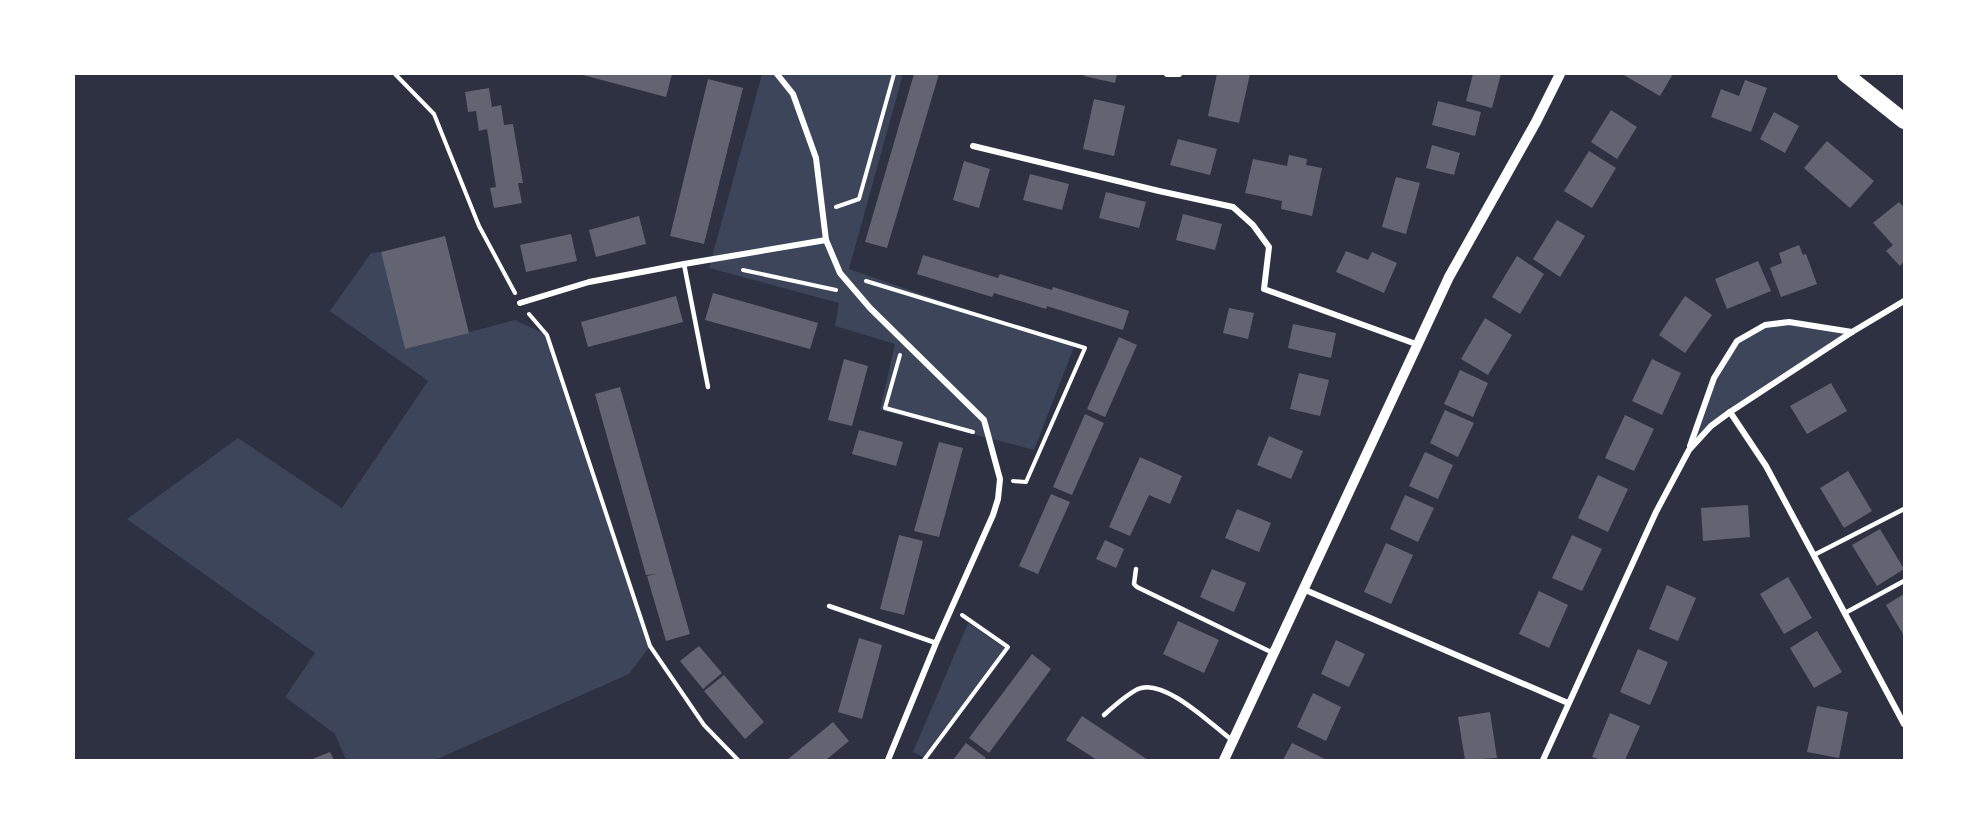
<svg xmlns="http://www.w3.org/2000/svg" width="1978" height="834" viewBox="0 0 1978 834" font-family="Montserrat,sans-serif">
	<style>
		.green { fill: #3c4559 }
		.building { fill: #626471 }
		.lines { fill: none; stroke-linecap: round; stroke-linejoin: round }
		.path { stroke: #fff; stroke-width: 4 }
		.service { stroke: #fff; stroke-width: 4.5 }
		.minor { stroke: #fff; stroke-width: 6 }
		.tertiary { stroke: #fff; stroke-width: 10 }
		.trunk { stroke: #fff; stroke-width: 16 }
	</style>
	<rect width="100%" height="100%" fill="#2d3142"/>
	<!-- green -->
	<g class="green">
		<path d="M762 74H903L849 269 1074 347 1034 450 880 410 895 344 835 326 839 303 709 268Z"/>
		<path d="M381 252 406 349 515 320 547 335 650 646 629 674 435 760H346L335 734 285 697 315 653 127 519 238 438 342 508 428 381 330 311 371 253Z"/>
		<path d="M1789 322 1852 332 1730 412 1689 450 1714 378 1737 341 1765 325Z"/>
		<path d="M968 623 1005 648 923 757 913 752Z"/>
	</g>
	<!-- building -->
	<g class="building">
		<path d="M579 74H672L666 97Z"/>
		<path d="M914 74H939L887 248 865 242Z"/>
		<path d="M1085 74H1117L1115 83 1084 76Z"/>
		<path d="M1217 74H1250L1239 123 1208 116Z"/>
		<path d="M1473 74H1501L1492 108 1466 101Z"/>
		<path d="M1622 74H1673L1660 96Z"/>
		<path d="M708 79 743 88 704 244 670 236Z"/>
		<path d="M1745 80 1767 88 1751 132 1711 117 1721 89 1739 96Z"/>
		<path d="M489 88 492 107 501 105 504 125 513 124 523 183H518L522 203 494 208 490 188 496 187 487 129 479 131 476 111 468 112 465 92Z"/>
		<path d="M1094 99 1125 106 1114 156 1083 149Z"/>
		<path d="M1438 101 1481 112 1475 136 1432 125Z"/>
		<path d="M1611 110 1637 127 1617 159 1591 142Z"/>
		<path d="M1774 112 1799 126 1785 153 1760 139Z"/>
		<path d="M1178 139 1217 149 1210 175 1170 165Z"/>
		<path d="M1827 141 1874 181 1850 208 1804 168Z"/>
		<path d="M1432 145 1460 153 1454 175 1426 168Z"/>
		<path d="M1589 151 1616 168 1592 208 1564 191Z"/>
		<path d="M1289 155 1307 159 1306 165 1322 168 1312 216 1281 209 1282 201 1245 193 1253 159 1287 166Z"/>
		<path d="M964 161 990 169 979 208 953 200Z"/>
		<path d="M1030 174 1069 184 1062 210 1023 200Z"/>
		<path d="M1396 177 1420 183 1406 234 1382 227Z"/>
		<path d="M1106 192 1146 202 1139 228 1099 218Z"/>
		<path d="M1899 202 1904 207V261L1900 266 1886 251 1893 245 1873 223Z"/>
		<path d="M1183 214 1222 224 1215 250 1176 240Z"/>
		<path d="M639 216 646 244 596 257 589 230Z"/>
		<path d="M1557 220 1585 236 1560 277 1533 259Z"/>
		<path d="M571 234 577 261 526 272 520 245Z"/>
		<path d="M445 236 469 333 405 349 381 252Z"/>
		<path d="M1799 245 1803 255 1806 254 1817 284 1781 297 1770 268 1782 263 1779 253Z"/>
		<path d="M1346 251 1368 260 1372 252 1397 263 1384 293 1336 272Z"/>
		<path d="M923 255 998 278 1000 274 1052 290 1053 287 1129 311 1123 330 1047 306 1046 309 994 293 992 297 917 274Z"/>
		<path d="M1517 256 1544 274 1520 314 1492 297Z"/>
		<path d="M1758 261 1771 291 1727 309 1715 279Z"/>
		<path d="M713 293 818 323 810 349 705 320Z"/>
		<path d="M676 296 683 322 588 347 581 322Z"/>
		<path d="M1685 296 1712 315 1685 353 1659 335Z"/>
		<path d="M1229 308 1254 313 1248 339 1223 333Z"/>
		<path d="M1485 318 1512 335 1488 375 1461 359Z"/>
		<path d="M1293 324 1336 333 1331 358 1288 348Z"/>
		<path d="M1119 337 1137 345 1105 417 1087 409Z"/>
		<path d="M844 359 868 366 852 426 828 420Z"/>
		<path d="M1652 359 1681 373 1662 415 1632 401Z"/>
		<path d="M1460 370 1488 383 1473 417 1444 404Z"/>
		<path d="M1299 373 1329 380 1320 416 1290 409Z"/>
		<path d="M1831 383 1847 411 1807 434 1790 406Z"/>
		<path d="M620 387 690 634 666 641 647 576 656 574 646 575 595 394Z"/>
		<path d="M1445 410 1474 423 1458 457 1430 443Z"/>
		<path d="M1085 414 1104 423 1072 495 1053 487Z"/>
		<path d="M1625 415 1654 429 1634 471 1605 458Z"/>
		<path d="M859 430 903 442 896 466 852 454Z"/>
		<path d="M1269 436 1303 451 1291 479 1257 465Z"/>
		<path d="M939 442 963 448 939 537 914 531Z"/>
		<path d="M1425 452 1453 465 1438 499 1409 486Z"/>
		<path d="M1140 457 1182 476 1170 504 1149 495 1130 536 1109 527Z"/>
		<path d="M1848 471 1872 511 1844 528 1820 488Z"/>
		<path d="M1598 475 1628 489 1608 532 1578 518Z"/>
		<path d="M1051 494 1070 502 1038 574 1019 566Z"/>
		<path d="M1405 495 1434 508 1418 542 1390 529Z"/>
		<path d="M1748 505 1750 537 1703 541 1701 508Z"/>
		<path d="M1237 509 1271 523 1259 552 1225 538Z"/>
		<path d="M1880 529 1904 569 1877 586 1852 545Z"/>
		<path d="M899 535 923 541 904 615 880 609Z"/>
		<path d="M1572 535 1602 549 1582 591 1552 578Z"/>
		<path d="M1105 540 1124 549 1116 568 1096 559Z"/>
		<path d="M1386 543 1413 555 1391 604 1364 592Z"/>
		<path d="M1212 569 1246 583 1234 612 1200 597Z"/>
		<path d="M1788 577 1812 618 1784 634 1760 594Z"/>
		<path d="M1667 585 1696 598 1678 641 1649 629Z"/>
		<path d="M1539 591 1568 605 1549 648 1519 634Z"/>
		<path d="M1904 594V636L1886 605Z"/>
		<path d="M1178 621 1219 640 1204 673 1163 654Z"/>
		<path d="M1817 631 1842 672 1814 688 1790 648Z"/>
		<path d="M859 638 882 645 862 719 838 712Z"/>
		<path d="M1336 640 1365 654 1349 687 1321 674Z"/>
		<path d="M699 646 722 673 703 689 680 661Z"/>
		<path d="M1638 649 1668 662 1650 705 1620 692Z"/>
		<path d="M1032 654 1051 669 989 753 969 738Z"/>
		<path d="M724 675 764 722 745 739 704 691Z"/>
		<path d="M1313 693 1341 707 1326 741 1297 727Z"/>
		<path d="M1817 706 1848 712 1839 758 1807 752Z"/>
		<path d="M1490 712 1497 758 1465 760 1458 717Z"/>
		<path d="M1610 713 1640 726 1625 760H1601L1592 757Z"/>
		<path d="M1082 716 1148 760H1097L1066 740Z"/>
		<path d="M833 722 849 741 826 760H787Z"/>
		<path d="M966 743 986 758 984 760H953Z"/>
		<path d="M1292 743 1327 760H1283Z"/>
		<path d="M330 752 334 760H310Z"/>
	</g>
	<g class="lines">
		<!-- path -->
		<g class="path">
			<path d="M395 74 434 114 479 226 515 293"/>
			<path d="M836 207 859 199 894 74"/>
			<path d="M743 270 836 290"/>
			<path d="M866 281 1085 348 1026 482 1013 481"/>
			<path d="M529 314 547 335 650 646 704 725 738 760"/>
			<path d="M900 355 885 408 973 432"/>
			<path d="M924 760 1008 647 962 615"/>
		</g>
		<!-- service -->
		<g class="service">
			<path d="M684 264 708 387"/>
			<path d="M1814 555 1904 509"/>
			<path d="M1136 569 1134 584 1137 587 1273 653"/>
			<path d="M829 606 936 643"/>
			<path d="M1845 613 1904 581"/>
			<path d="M1104 715C1114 706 1126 695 1138 689 1164 677 1213 726 1233 741"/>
		</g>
		<!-- minor -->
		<g class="minor">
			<path d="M777 74 793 94 816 158 826 240 840 273 870 308 984 420 1000 479 998 499 993 515 936 643 888 760"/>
			<path d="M1167 74H1179"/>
			<path d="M973 146 1159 191 1233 207 1253 225 1269 247 1264 289 1416 344"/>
			<path d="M1904 301 1852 332 1730 412 1766 466 1904 724"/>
			<path d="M520 303 589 282 684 264 826 240"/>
			<path d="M1690 446 1714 378 1737 341 1765 325 1789 322 1852 332"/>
			<path d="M1303 589 1568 703"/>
			<path d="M1543 760 1656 512 1689 450 1711 426 1730 412"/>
		</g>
		<!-- tertiary -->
		<path class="tertiary" d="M1224 760 1449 277 1536 122 1560 74"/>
		<!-- trunk -->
		<path class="trunk" d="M1845 74 1904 121"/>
	</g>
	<!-- border -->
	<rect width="1978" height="834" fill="none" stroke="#ffffff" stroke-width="150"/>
</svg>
